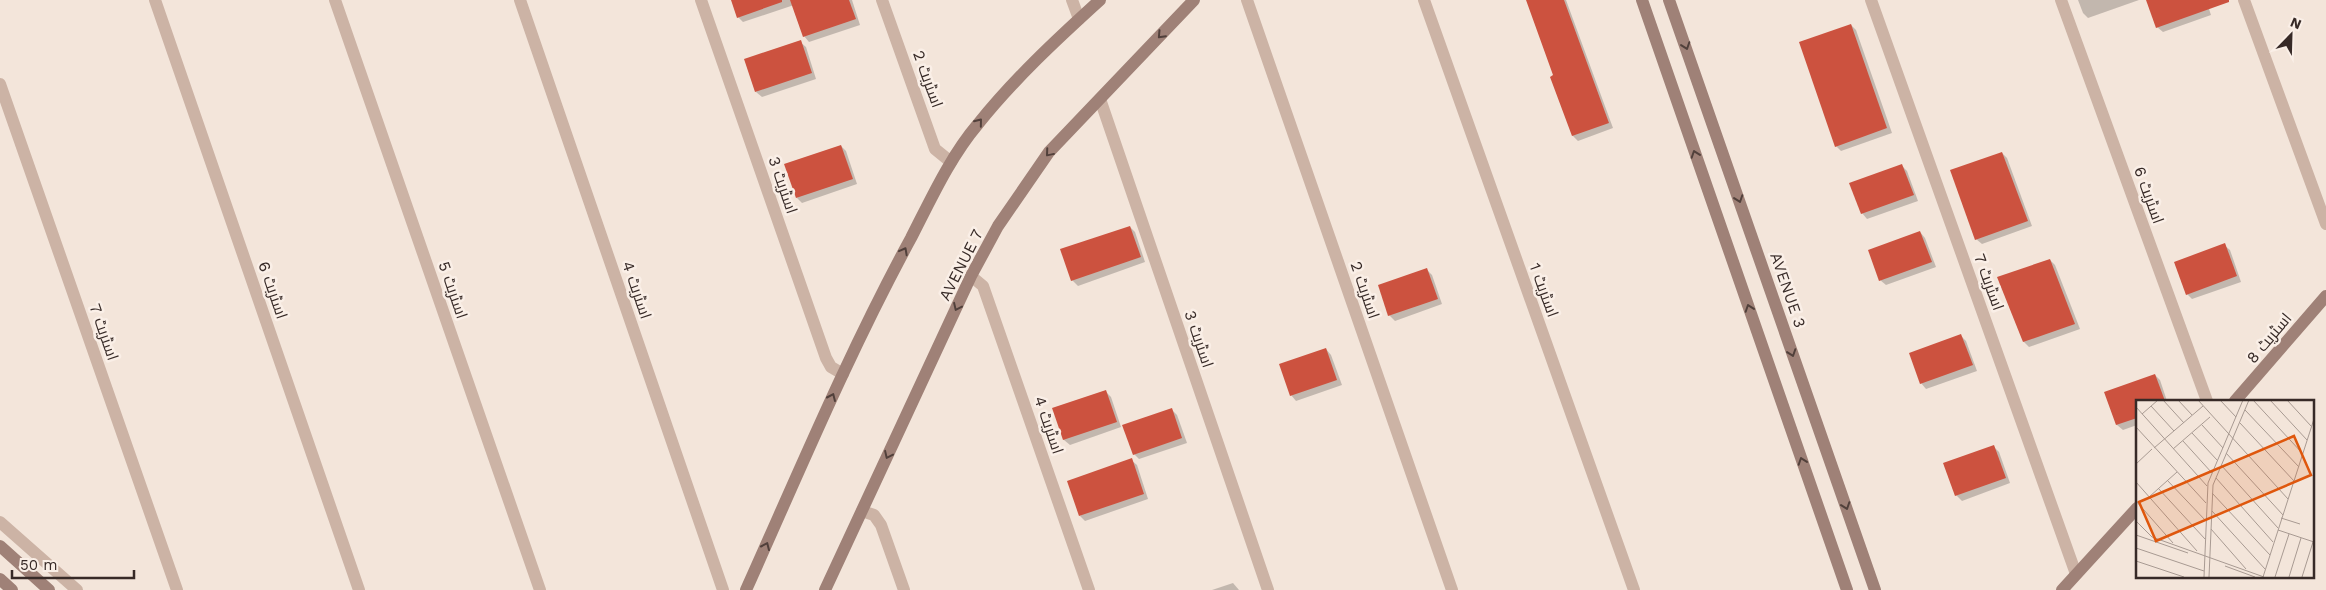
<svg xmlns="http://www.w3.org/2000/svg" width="2326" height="590" viewBox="0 0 2326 590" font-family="'Work Sans',Cairo,sans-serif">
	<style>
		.shadow { fill: #0003 }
		.building { fill: #cc523f }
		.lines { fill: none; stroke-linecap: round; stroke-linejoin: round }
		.street { stroke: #ccb3a5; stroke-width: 12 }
		.secondary { stroke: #9f8177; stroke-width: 12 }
		.oneway { stroke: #51403b }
		.labels { text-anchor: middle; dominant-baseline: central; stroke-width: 5; stroke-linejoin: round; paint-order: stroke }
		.street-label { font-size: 16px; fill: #372a27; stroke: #faefe7 }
		.inset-road { fill: none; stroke: #a89a92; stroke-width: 1 }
		.view { fill: #df570d; fill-opacity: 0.15; stroke: #df570d; stroke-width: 2.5 }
		.inset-edge { fill: none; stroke: #372a27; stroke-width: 2.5 }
	</style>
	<rect width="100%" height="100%" fill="#f3e5da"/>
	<!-- shadow -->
	<g class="shadow">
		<path d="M732 0H852L860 25 809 42 804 36 794 5 743 22 738 17Z"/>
		<path d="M1528 0H1566L1613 128 1578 141 1573 136 1552 77 1555 76Z"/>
		<path d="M2078 0H2139L2088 18 2083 13Z"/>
		<path d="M2147 0H2206L2211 15 2163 32 2157 27Z"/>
		<path d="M1851 25 1856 30 1892 133 1841 151 1836 146Z"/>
		<path d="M800 42 806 47 816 79 762 97 756 92Z"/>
		<path d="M841 146 846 151 857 184 802 203 797 198Z"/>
		<path d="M2002 153 2007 158 2032 226 1982 244 1976 239Z"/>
		<path d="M1902 166 1907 171 1918 201 1867 219 1862 213Z"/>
		<path d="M1130 227 1135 232 1145 262 1078 286 1072 280Z"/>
		<path d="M1920 232 1925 238 1936 267 1886 285 1880 280Z"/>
		<path d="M2224 245 2230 250 2241 282 2192 299 2187 294Z"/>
		<path d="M2050 260 2055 265 2080 329 2029 347 2024 342 1999 278Z"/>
		<path d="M1427 270 1432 275 1442 304 1395 321 1389 315Z"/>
		<path d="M1961 336 1966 341 1977 371 1926 389 1921 383Z"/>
		<path d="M1326 349 1331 355 1342 385 1296 401 1291 395Z"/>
		<path d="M2155 375 2160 380 2167 401H2137V425L2123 430 2117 425 2106 392Z"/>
		<path d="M1105 391 1111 397 1121 427 1070 445 1064 440 1054 409Z"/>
		<path d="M1172 410 1177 415 1187 443 1139 459 1134 454Z"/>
		<path d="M1994 447 1999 452 2010 483 1962 501 1956 495Z"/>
		<path d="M1131 460 1137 465 1148 499 1085 521 1080 516Z"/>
		<path d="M1233 583 1239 590H1212Z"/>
	</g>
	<!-- building -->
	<g class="building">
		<path d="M731 0H782V2L737 18Z"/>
		<path d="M790 0H849L856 19 803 37Z"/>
		<path d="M1526 0H1564L1609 123 1572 136 1550 77 1553 75Z"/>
		<path d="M2146 0H2229V2L2156 28Z"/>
		<path d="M1851 24 1887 128 1835 147 1799 42Z"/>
		<path d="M801 40 812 73 755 92 744 59Z"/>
		<path d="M841 145 853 179 796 198 784 164Z"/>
		<path d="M2002 152 2028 221 1975 240 1950 170Z"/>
		<path d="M1902 164 1914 195 1861 214 1849 183Z"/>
		<path d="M1130 226 1141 257 1071 281 1060 249Z"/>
		<path d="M1920 231 1932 262 1879 281 1868 250Z"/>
		<path d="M2225 243 2237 276 2186 295 2174 262Z"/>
		<path d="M2050 259 2075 324 2023 342 1997 277Z"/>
		<path d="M1427 268 1438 299 1388 316 1378 285Z"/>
		<path d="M1961 334 1973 365 1920 384 1909 353Z"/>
		<path d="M1326 348 1337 380 1290 396 1279 364Z"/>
		<path d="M2155 374 2165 401H2137V418L2116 425 2104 392Z"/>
		<path d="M1106 390 1117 422 1063 440 1052 408Z"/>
		<path d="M1172 408 1182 438 1133 455 1122 425Z"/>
		<path d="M1994 445 2006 478 1955 496 1943 463Z"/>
		<path d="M1132 458 1144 494 1079 516 1067 481Z"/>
	</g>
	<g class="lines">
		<!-- street -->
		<g class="street">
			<path d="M155 0 359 590"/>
			<path d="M335 0 540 590"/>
			<path d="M520 0 723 590"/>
			<path d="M701 0 826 358 831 367 843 374"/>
			<path d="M882 0 935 149 951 162"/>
			<path d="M1072 0 1079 19"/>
			<path d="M1247 0 1452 590"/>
			<path d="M1424 0 1634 590"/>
			<path d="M1871 0 2076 574"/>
			<path d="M2061 0 2207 401"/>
			<path d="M2244 0 2326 224"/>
			<path d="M0 84 177 590"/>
			<path d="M1100 99 1268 590"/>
			<path d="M971 276 983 286 1089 590"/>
			<path d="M862 511 874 515 881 525 904 590"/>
			<path d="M0 522 77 590"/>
		</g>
		<!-- secondary -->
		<g class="secondary">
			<path d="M1642 0 1847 590"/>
			<path d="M1669 0 1875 590"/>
			<path d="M2235 401 2326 296"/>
			<path d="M0 546 49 590"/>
			<path d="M0 579 12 590"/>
			<path d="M746 590C799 472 849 352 911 238 931 199 950 157 978 124 1014 79 1057 39 1100 0"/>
			<path d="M825 590 971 276 998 226 1049 152 1194 0"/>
			<path d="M2062 590 2137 508"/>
		</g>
	</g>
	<!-- one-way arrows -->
	<defs><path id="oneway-chevron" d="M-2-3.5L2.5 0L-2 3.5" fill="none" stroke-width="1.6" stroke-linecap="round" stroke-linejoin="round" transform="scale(1.25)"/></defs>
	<g class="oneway">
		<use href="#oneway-chevron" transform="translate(1161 35) rotate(133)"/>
		<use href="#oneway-chevron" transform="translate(1686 46) rotate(71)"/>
		<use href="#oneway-chevron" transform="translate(979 122) rotate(-51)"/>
		<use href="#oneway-chevron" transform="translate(1049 153) rotate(130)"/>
		<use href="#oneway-chevron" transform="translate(1695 154) rotate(-109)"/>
		<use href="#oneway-chevron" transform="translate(1739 199) rotate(71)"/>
		<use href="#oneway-chevron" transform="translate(904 251) rotate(-62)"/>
		<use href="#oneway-chevron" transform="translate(957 307) rotate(115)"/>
		<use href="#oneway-chevron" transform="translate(1749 308) rotate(-109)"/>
		<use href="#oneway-chevron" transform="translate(1792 353) rotate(71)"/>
		<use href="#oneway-chevron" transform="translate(832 397) rotate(-66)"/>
		<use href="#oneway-chevron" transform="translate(888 455) rotate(115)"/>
		<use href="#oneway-chevron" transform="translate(1802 461) rotate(-109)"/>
		<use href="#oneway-chevron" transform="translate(1846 506) rotate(71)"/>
		<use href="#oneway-chevron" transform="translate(766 546) rotate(-66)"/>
	</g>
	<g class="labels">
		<!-- street labels -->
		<g class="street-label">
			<text transform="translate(928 79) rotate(70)">اسٹریٹ 2</text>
			<text transform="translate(783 185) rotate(71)">اسٹریٹ 3</text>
			<text transform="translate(2149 195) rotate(70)">اسٹریٹ 6</text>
			<text transform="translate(961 265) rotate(-63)">AVENUE 7</text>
			<text transform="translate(1989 282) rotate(70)">اسٹریٹ 7</text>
			<text transform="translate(273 290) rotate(71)">اسٹریٹ 6</text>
			<text transform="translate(453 290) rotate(71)">اسٹریٹ 5</text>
			<text transform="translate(637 290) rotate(71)">اسٹریٹ 4</text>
			<text transform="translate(1365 290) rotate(71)">اسٹریٹ 2</text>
			<text transform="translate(1544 290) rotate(70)">اسٹریٹ 1</text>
			<text transform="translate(1788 290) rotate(71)">AVENUE 3</text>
			<text transform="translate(104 332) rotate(71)">اسٹریٹ 7</text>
			<text transform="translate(2269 338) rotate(-50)">اسٹریٹ 8</text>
			<text transform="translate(1199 339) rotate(71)">اسٹریٹ 3</text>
			<text transform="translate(1049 425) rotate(71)">اسٹریٹ 4</text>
		</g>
	</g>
	<!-- overview -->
	<g transform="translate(2136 400)">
		<rect width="178" height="178" fill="#f3e5da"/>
		<path class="inset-road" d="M27 0 48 23M42 0 56 15M62 0 152 99M84 0 100 17M117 0 167 54M134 0 171 40M151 0 175 26M15 6 38 31M0 7 71 86M109 10 163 67M6 14 22 0M104 23 158 81M66 25 87 48M0 27 70 103M56 33 81 60M47 41 76 73M18 48 67 6M37 49 74 17M90 53 147 115M0 64 16 49M85 65 142 128M80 78 137 142M31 80 70 121M0 82 61 151M22 88 69 139M76 93 134 155M13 97 41 72M0 101 37 143M76 111 129 169M145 118 164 124M0 121 16 137 128 177M75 129 110 169M142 130 178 142M0 135 52 153M0 148 68 171M0 161 48 177M89 166 119 177M68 177 72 83 107 0M73 177 77 85 113 0M127 177 178 19M139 177 153 134M153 177 165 138M166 177 177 142"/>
		<path class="view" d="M158 36 175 75 20 141 3 102Z"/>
		<rect width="178" height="178" class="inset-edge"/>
	</g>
	<!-- north arrow -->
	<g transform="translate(2291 35) rotate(23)" stroke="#faefe7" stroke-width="4" paint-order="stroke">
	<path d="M0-4L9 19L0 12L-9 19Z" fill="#372a27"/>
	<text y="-8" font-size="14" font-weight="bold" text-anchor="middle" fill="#372a27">N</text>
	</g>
	<!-- scale -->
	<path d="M12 570v8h122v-8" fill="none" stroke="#372a27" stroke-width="2.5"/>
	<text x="20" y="570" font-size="15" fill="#372a27" stroke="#faefe7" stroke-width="4" paint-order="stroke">50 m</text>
</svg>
